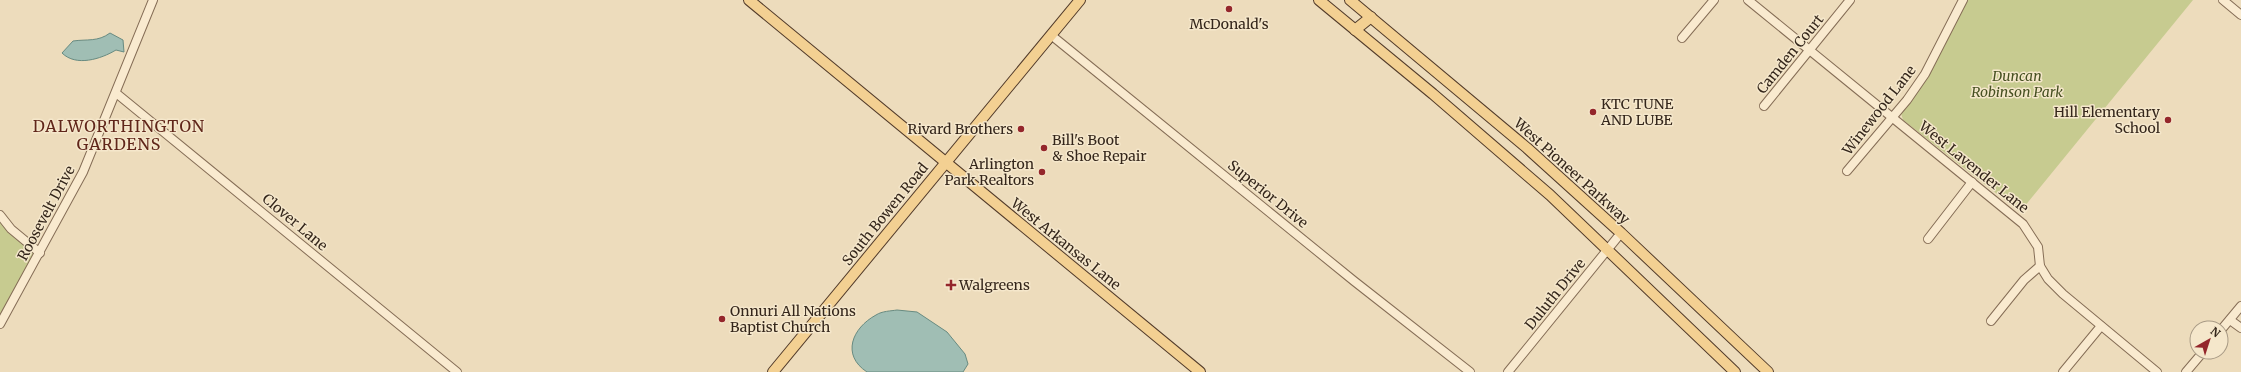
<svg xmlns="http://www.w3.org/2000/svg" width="2241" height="372" viewBox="0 0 2241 372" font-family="Merriweather,serif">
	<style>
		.green { fill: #c7cb90 }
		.water { fill: #a0beb4; stroke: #688b81 }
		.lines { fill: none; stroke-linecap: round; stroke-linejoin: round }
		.minor-casing { stroke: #856d56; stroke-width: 10 }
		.major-casing { stroke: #523b2a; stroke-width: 12 }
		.minor { stroke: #f9eacf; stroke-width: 8 }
		.major { stroke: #f3d092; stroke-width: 10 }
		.poi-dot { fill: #94262b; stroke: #f5e7cb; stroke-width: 1.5 }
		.labels { text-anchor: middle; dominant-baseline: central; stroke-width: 3; stroke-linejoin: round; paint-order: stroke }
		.poi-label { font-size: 14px; fill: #34261b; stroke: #f5e7cb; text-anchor: start }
		.street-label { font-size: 14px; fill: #34261b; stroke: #f5e7cb }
		.park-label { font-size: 14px; font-style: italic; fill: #465021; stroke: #f5e7cb }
		.quarter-label { font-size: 16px; letter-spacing: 1px; fill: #60261a; stroke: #f5e7cb }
	</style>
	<rect width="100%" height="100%" fill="#eddcbc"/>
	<!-- green -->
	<g class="green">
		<path d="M1967 0H2193L2020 212 1903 120 1901 113 1934 63Z"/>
		<path d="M0 219 36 254 0 319Z"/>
	</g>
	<!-- water -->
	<g class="water">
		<path d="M110 33 123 40 124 52 116 50C101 59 76 67 62 53L73 41C87 39 98 42 110 33Z"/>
		<path d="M897 310 917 312 947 332 965 354 968 364 963 372H867C841 355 852 328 876 315 882 311 891 311 897 310Z"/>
	</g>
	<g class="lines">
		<!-- minor casing -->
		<g class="minor-casing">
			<g id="minor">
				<path d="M1748 0 2023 224 2038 247 2040 266 2048 279 2063 294 2157 372"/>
				<path d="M2223 0 2241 15"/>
				<path d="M1051 35 1354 281 1470 372"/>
				<path d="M1682 38 1714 0"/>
				<path d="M116 93 457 372"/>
				<path d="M1764 106 1850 0"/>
				<path d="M1847 171 1907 100 1925 74 1963 0"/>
				<path d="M0 215 11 229 40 253"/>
				<path d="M1928 239 1972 182"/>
				<path d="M2230 320 2241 328"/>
				<path d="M1991 321 2024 280 2040 266"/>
				<path d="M0 324 83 172 153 0"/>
				<path d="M2221 330 2241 306"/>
				<path d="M1508 372 1621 233"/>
				<path d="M2063 372 2101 326"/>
				<path d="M2186 372 2203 352"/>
			</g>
		</g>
		<!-- major casing -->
		<g class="major-casing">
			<g id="major">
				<path d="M749 0 1200 372"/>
				<path d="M1319 0 1433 94 1550 195 1735 372"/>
				<path d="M1350 0 1527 148 1621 233 1768 372"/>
				<path d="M1355 30 1371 17"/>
				<path d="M773 372 1080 0"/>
			</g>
		</g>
		<!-- minor -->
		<use href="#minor" class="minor"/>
		<!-- major -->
		<use href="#major" class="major"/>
	</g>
	<!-- markers -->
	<g class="poi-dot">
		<circle cx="1229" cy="9" r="4"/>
		<circle cx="1593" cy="112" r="4"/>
		<circle cx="2168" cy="120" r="4"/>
		<circle cx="1021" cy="129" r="4"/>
		<circle cx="1044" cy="148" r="4"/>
		<circle cx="1042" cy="172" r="4"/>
		<path d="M949 279h4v4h4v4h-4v4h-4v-4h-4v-4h4z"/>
		<circle cx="722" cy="319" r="4"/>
	</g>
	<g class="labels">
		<!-- poi labels -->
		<g class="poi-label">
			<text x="1229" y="24" text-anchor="middle">McDonald's</text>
			<text x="1601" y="104">KTC TUNE<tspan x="1601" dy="16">AND LUBE</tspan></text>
			<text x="2160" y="112" text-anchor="end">Hill Elementary<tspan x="2160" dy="16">School</tspan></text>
			<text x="1013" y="129" text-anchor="end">Rivard Brothers</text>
			<text x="1052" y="140">Bill's Boot<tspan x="1052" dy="16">&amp; Shoe Repair</tspan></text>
			<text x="1034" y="164" text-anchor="end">Arlington<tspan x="1034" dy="16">Park Realtors</tspan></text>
			<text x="959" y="285">Walgreens</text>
			<text x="730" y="311">Onnuri All Nations<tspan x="730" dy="16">Baptist Church</tspan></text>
		</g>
		<!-- street labels -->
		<g class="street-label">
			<text transform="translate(1790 54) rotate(-51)">Camden Court</text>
			<text transform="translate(1879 110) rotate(-52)">Winewood Lane</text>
			<text transform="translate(1974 167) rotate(39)">West Lavender Lane</text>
			<text transform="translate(1572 171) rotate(42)">West Pioneer Parkway</text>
			<text transform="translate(1268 194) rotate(39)">Superior Drive</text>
			<text transform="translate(46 213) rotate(-62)">Roosevelt Drive</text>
			<text transform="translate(885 214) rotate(-51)">South Bowen Road</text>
			<text transform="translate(295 222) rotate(40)">Clover Lane</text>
			<text transform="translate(1066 244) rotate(39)">West Arkansas Lane</text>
			<text transform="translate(1555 294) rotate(-51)">Duluth Drive</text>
		</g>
		<!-- park labels -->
		<g class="park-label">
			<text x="2017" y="76">Duncan<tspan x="2017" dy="16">Robinson Park</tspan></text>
		</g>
		<!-- quarter labels -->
		<g class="quarter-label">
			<text x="119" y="126">DALWORTHINGTON<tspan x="119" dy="18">GARDENS</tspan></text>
		</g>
	</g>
	<!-- north arrow -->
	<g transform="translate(2209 340) rotate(39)"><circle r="19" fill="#f5e7cb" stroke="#a89a85"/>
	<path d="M0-3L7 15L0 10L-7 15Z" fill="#94262b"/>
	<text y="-6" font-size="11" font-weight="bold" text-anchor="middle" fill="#34261b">N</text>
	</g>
</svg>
